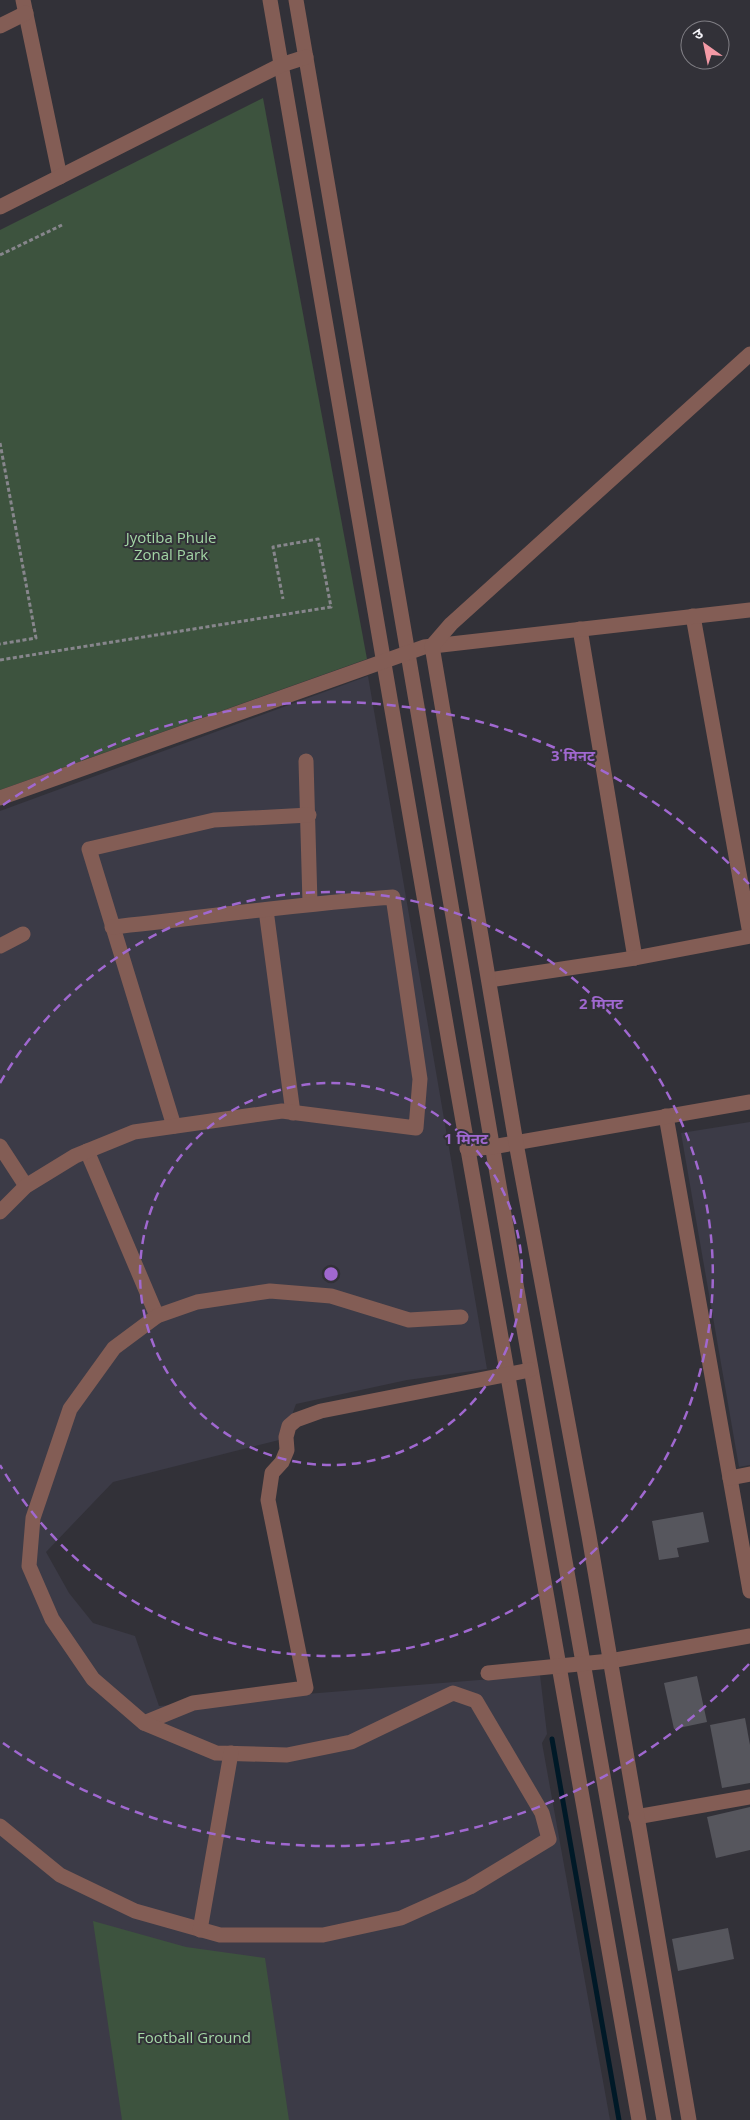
<svg xmlns="http://www.w3.org/2000/svg" width="750" height="2120" viewBox="0 0 750 2120" font-family="'Open Sans','Noto Sans Devanagari',sans-serif">
	<style>
		.built { fill: #3c3b47 }
		.green { fill: #3d533e }
		.lines { fill: none; stroke-linecap: round; stroke-linejoin: round }
		.stream { stroke: #001927; stroke-width: 5 }
		.building { fill: #56565d }
		.path { stroke: #87868c; stroke-width: 3; stroke-dasharray: 4 2.5; stroke-linecap: butt }
		.minor { stroke: #835d55; stroke-width: 15 }
		.ring { fill: none; stroke: #a068d0; stroke-width: 2.5; stroke-dasharray: 9 6 }
		.labels { text-anchor: middle; dominant-baseline: central; stroke-width: 4; stroke-linejoin: round; paint-order: stroke }
		.park-label { font-size: 15px; fill: #a3d6a5; stroke: #323138 }
		.centre { fill: #a068d0; stroke: #323138; stroke-width: 2.5 }
		.ring-label { font-size: 15px; text-anchor: middle; font-weight: bold; fill: #a068d0; stroke: #323138; stroke-width: 4; stroke-linejoin: round; paint-order: stroke }
	</style>
	<rect width="100%" height="100%" fill="#323138"/>
	<!-- built -->
	<g class="built">
		<path d="M368 676 487 1369 407 1380 296 1404 283 1439 113 1482 46 1552 69 1593 93 1623 135 1636 159 1706 540 1675 547 1734 542 1743 610 2120H0V811Z"/>
		<path d="M750 1122V1465L739 1467 681 1133Z"/>
	</g>
	<!-- green -->
	<g class="green">
		<path d="M263 98 367 659 0 790V230Z"/>
		<path d="M93 1921 186 1947 265 1958 289 2120H122Z"/>
	</g>
	<g class="lines">
		<!-- stream -->
		<path class="stream" d="M552 1739 619 2120"/>
	</g>
	<!-- building -->
	<g class="building">
		<path d="M703 1512 709 1542 677 1548 679 1557 659 1560 652 1521Z"/>
		<path d="M697 1676 707 1722 674 1729 664 1683Z"/>
		<path d="M745 1718 750 1745V1783L722 1788 710 1725Z"/>
		<path d="M750 1807V1850L716 1858 707 1817Z"/>
		<path d="M728 1928 734 1959 678 1971 672 1939Z"/>
	</g>
	<g class="lines">
		<!-- path -->
		<g class="path">
			<path d="M0 255 62 225"/>
			<path d="M0 443 36 638 0 644"/>
			<path d="M0 660 331 607 318 539 273 547 283 599"/>
		</g>
		<!-- minor -->
		<g class="minor">
			<path d="M23 0 60 177"/>
			<path d="M270 0C388 708 515 1413 639 2120"/>
			<path d="M296 0 513 1267 664 2120"/>
			<path d="M0 26 26 13"/>
			<path d="M0 207 281 65 306 57"/>
			<path d="M693 616 750 934"/>
			<path d="M580 629 635 958"/>
			<path d="M306 761 310 903"/>
			<path d="M0 798 424 647 750 610"/>
			<path d="M266 910 293 1113"/>
			<path d="M0 946 23 934"/>
			<path d="M489 980 635 958 750 936"/>
			<path d="M666 1116 750 1591"/>
			<path d="M174 1126 89 849 214 820 309 815"/>
			<path d="M0 1146 26 1186"/>
			<path d="M467 1149 492 1147 750 1102"/>
			<path d="M87 1151 157 1316"/>
			<path d="M0 1212 26 1186 75 1156 134 1132 282 1111 416 1128 420 1079 393 897C299 904 206 917 112 927"/>
			<path d="M730 1478 750 1474"/>
			<path d="M488 1673 610 1661 750 1636"/>
			<path d="M144 1723 193 1703 306 1688 268 1500 272 1473 282 1462 287 1450 286 1437 289 1426 296 1420 321 1411 530 1370"/>
			<path d="M636 1817 750 1797"/>
			<path d="M0 1826 60 1875 135 1911 220 1935H323L401 1918 470 1887 549 1839 542 1813 476 1701 453 1693 351 1742 287 1755 216 1753 144 1723 93 1679 52 1619 29 1566 33 1518 70 1409 114 1348 157 1316 197 1302 270 1291 331 1296 409 1320 461 1317"/>
			<path d="M200 1930 231 1753"/>
			<path d="M689 2120 589 1536 516 1143 432 646 451 624 750 354"/>
		</g>
	</g>
	<!-- distance rings -->
	<g class="ring">
		<circle cx="331" cy="1274" r="191"/>
		<path d="M0 1083A382 382 0 1 1 0 1465"/>
		<path d="M749 1664A572 572 0 0 1 3 1743M3 805A572 572 0 0 1 749 884"/>
	</g>
	<g class="labels">
		<!-- park labels -->
		<g class="park-label">
			<text x="171" y="537">Jyotiba Phule<tspan x="171" dy="17">Zonal Park</tspan></text>
			<text x="194" y="2037">Football Ground</text>
		</g>
	</g>
	<circle cx="331" cy="1274" r="8" class="centre"/>
	<g class="ring-label">
		<text x="573" y="761">3 मिनट</text>
		<text x="601" y="1009">2 मिनट</text>
		<text x="466" y="1144">1 मिनट</text>
	</g>
	<!-- north arrow -->
	<g transform="translate(705 45) rotate(327)"><circle r="24" fill="#323138" stroke="#807f85"/>
	<path d="M0-4L9 19L0 12L-9 19Z" fill="#f49aa6"/>
	<text y="-8" font-size="14" font-weight="bold" text-anchor="middle" fill="#f5f4f9">उ</text>
	</g>
</svg>
